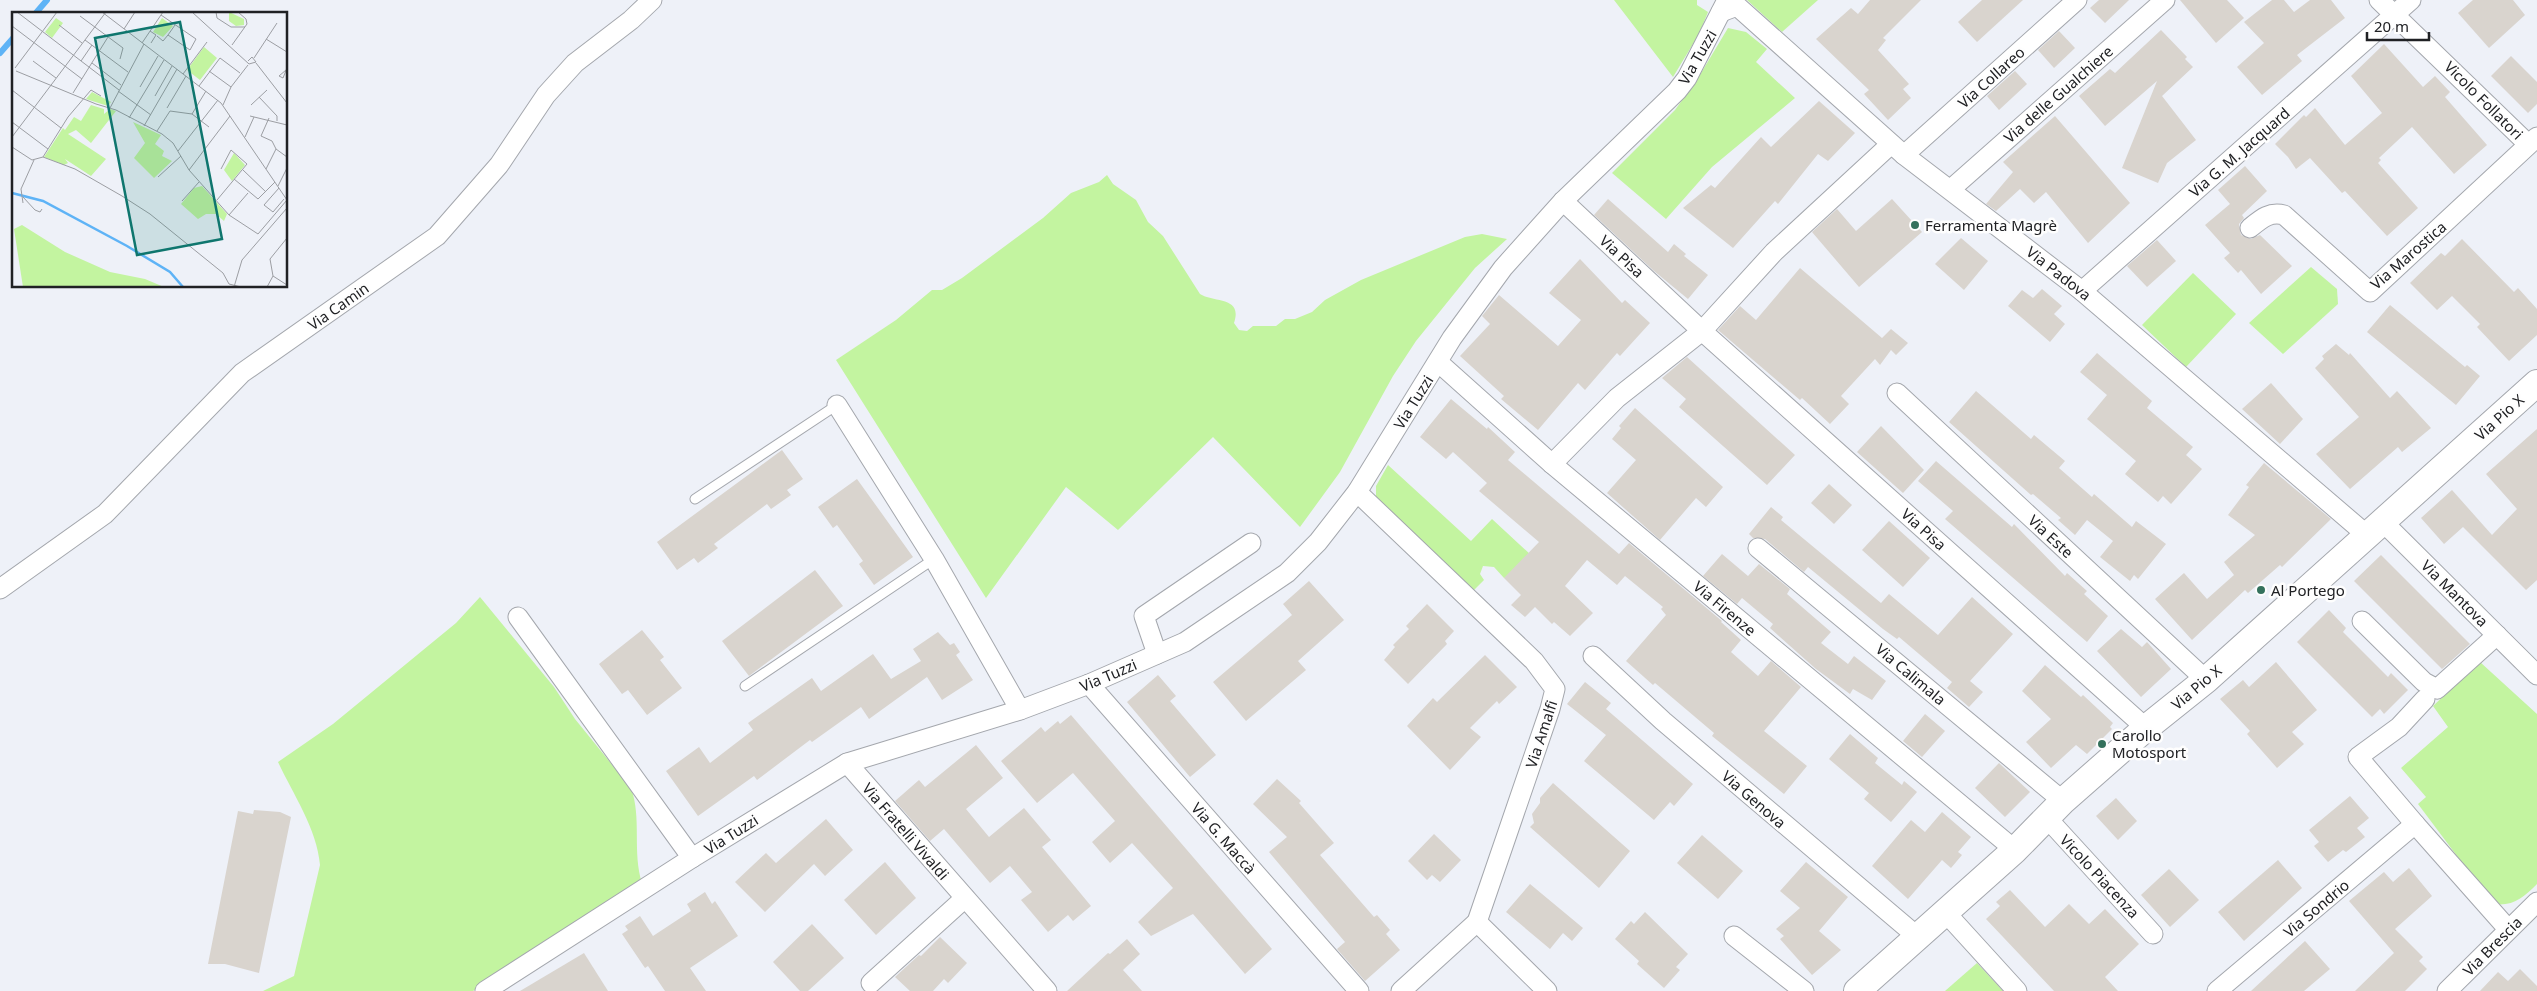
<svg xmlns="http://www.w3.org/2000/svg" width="2537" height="991" viewBox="0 0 2537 991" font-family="'Noto Sans',sans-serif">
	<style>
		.green { fill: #c3f4a0 }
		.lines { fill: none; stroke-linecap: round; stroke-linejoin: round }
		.stream { stroke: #5eb3f6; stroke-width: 6 }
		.building { fill: #d9d4ce }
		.lane-casing { stroke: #a4a7ad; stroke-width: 11 }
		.street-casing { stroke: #a4a7ad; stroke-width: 21 }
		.secondary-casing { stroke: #a4a7ad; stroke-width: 28 }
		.lane { stroke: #fff; stroke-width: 9 }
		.street { stroke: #fff; stroke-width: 19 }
		.secondary { stroke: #fff; stroke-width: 26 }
		.poi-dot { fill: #34715c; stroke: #fefefe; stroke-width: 2 }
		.labels { text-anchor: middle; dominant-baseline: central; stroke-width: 5; stroke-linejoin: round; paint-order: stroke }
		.street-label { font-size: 15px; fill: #202124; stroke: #fefefe }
		.poi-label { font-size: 15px; fill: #202124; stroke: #fefefe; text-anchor: start }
		.inset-river { fill: none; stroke: #5eb3f6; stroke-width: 2.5 }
		.inset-road { fill: none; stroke: #9c9ea3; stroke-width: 1 }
		.view { fill: #0f766e; fill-opacity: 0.15; stroke: #0f766e; stroke-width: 2.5 }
		.inset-edge { fill: none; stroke: #202124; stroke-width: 2.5 }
	</style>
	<rect width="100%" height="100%" fill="#eef1f8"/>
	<!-- green -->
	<g class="green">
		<path d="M1614 0H1697V5L1708 12 1699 34 1673 77Z"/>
		<path d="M1747 0H1818L1782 32Z"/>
		<path d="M1728 28 1746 32 1767 49 1756 62 1795 98 1712 167 1666 219 1612 173 1675 110 1698 78Z"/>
		<path d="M1107 175 1113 184 1136 200 1148 222 1163 236 1200 294C1214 303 1243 296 1234 323L1239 330 1247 331 1253 326H1276L1285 319H1295L1312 312 1325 300 1361 280 1465 237 1482 234 1507 239 1475 268 1416 341 1393 376 1340 472 1300 527 1213 437 1118 530 1066 487 986 598 836 360 896 320 932 290H942L962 278 1043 218 1071 193 1099 182Z"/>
		<path d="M2311 267 2337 289 2338 304 2283 354 2249 323Z"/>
		<path d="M2193 273 2236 314 2186 367 2142 325Z"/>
		<path d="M1388 465 1471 541 1492 519 1545 568 1504 578 1494 567 1483 566 1480 574 1484 580 1473 591 1376 497V486Z"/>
		<path d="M480 597 554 687 575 719 631 788C642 818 632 852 642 883L473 991H263L294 976 320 865C317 829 293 794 278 762L333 724 456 623Z"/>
		<path d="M2480 662 2537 714V884C2524 897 2513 907 2493 904L2418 804 2426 797 2401 768 2448 727 2433 706Z"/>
		<path d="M1977 963 2003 991H1945Z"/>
	</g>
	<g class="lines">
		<!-- stream -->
		<g class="stream">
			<path d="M35 14 47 0"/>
			<path d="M0 53 14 37"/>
		</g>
	</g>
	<!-- building -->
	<g class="building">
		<path d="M1870 0H1921L1883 38 1886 40 1878 50 1909 84 1903 89 1911 98 1888 120 1864 94 1869 90 1816 39 1851 8 1858 14Z"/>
		<path d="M1982 0H2023L1977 42 1958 22Z"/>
		<path d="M2099 0H2129L2105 23 2090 8Z"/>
		<path d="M2180 0H2227L2244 18 2216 43Z"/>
		<path d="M2272 0H2284L2294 12 2310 0H2331L2345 18 2297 55 2302 61 2262 95 2237 67 2264 43 2244 22Z"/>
		<path d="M2473 0H2513L2525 15 2489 48 2458 13Z"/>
		<path d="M2161 30 2187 57 2185 59 2193 67 2162 96 2196 140 2167 163 2158 183 2122 168 2157 81 2105 126 2079 96 2110 69 2115 73Z"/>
		<path d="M2059 31 2075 48 2054 68 2038 50Z"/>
		<path d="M2384 44 2423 87 2435 76 2450 92 2445 97 2487 145 2454 174 2412 127 2379 158 2381 160 2378 163 2418 208 2387 236 2345 191 2342 193 2310 158 2296 169 2288 157 2275 144 2304 115 2306 117 2315 108 2345 145 2382 113 2351 76Z"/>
		<path d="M2511 56 2537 82V104L2528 113 2491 76Z"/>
		<path d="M2015 71 2027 84 1999 110 1987 96Z"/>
		<path d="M1819 101 1855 133 1828 161 1818 154 1778 204 1775 201 1733 248 1683 208 1711 185 1715 188 1761 137 1771 147Z"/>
		<path d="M2055 116 2130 203 2088 243 2046 192 2034 203 2020 189 1996 211 1986 204 2013 172 2003 162Z"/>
		<path d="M2245 166 2267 191 2242 215 2244 218 2239 224 2241 235 2251 239 2260 235 2292 266 2261 294 2241 270 2238 273 2224 258 2230 253 2205 225 2230 204 2218 190Z"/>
		<path d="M1608 199 1668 252 1674 244 1686 254 1684 256 1708 275 1688 299 1654 271 1594 215Z"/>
		<path d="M1892 199 1922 232 1859 287 1812 232 1837 209 1856 231Z"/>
		<path d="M1961 238 1988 261 1964 290 1935 264Z"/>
		<path d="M2462 239 2514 292 2518 288 2537 309V335L2509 361 2477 327 2480 324 2452 296 2437 310 2410 283 2441 253 2445 256Z"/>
		<path d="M2157 240 2176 261 2147 287 2127 266Z"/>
		<path d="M1580 259 1622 303 1625 300 1650 323 1620 356 1617 353 1585 390 1578 383 1538 430 1501 399 1504 396 1460 356 1490 324 1482 316 1499 295 1558 346 1581 320 1549 293Z"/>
		<path d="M1800 268 1882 338 1891 329 1908 343 1896 355 1891 350 1880 365 1875 359 1841 396 1849 404 1830 424 1802 398 1800 400 1718 330 1740 306 1756 320Z"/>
		<path d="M2042 289 2062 306 2054 314 2065 324 2050 342 2008 306 2022 290 2033 298Z"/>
		<path d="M2390 305 2465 367 2467 365 2480 376 2456 405 2367 332Z"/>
		<path d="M2336 344 2349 355 2350 353 2390 398 2397 391 2431 428 2402 452 2398 447 2350 489 2316 454 2359 417 2315 368 2324 359 2322 356Z"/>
		<path d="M2097 353 2152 401 2147 408 2193 447 2186 455 2202 469 2171 504 2163 496 2158 502 2125 474 2136 461 2087 419 2107 395 2080 372Z"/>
		<path d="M1687 357 1795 455 1767 485 1679 407 1686 399 1662 378Z"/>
		<path d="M2271 383 2303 419 2280 444 2242 409Z"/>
		<path d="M1976 391 2031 439 2034 435 2065 461 2059 468 2092 497 2094 494 2132 527 2136 521 2166 544 2138 579 2134 575 2130 581 2100 557 2113 541 2087 520 2075 535 2058 520 2061 518 2033 494 2031 495 1949 422Z"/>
		<path d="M1451 399 1487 429 1488 427 1515 452 1508 460 1619 554 1629 543 1722 621 1721 622 1741 640 1731 652 1758 676 1771 661 1801 687 1764 731 1807 766 1784 794 1712 736 1714 733 1655 683 1653 685 1626 661 1666 615 1661 609 1663 607 1625 576 1617 585 1587 560 1565 586 1593 613 1570 636 1554 622 1552 624 1535 607 1525 617 1511 605 1521 595 1504 578 1539 542 1479 491 1487 483 1453 452 1446 459 1420 437Z"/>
		<path d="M1635 408 1723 487 1706 507 1696 498 1660 540 1607 493 1636 460 1612 439 1621 428 1619 426Z"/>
		<path d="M1881 426 1924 470 1903 493 1857 452Z"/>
		<path d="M2537 429V580L2526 590 2463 527 2444 544 2421 518 2452 490 2492 535 2517 509 2486 474Z"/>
		<path d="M782 450 803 479 787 490 791 495 771 509 767 504 714 544 718 548 698 563 694 558 677 570 657 542Z"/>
		<path d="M1936 461 2012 527 2014 524 2065 576 2067 573 2087 591 2084 594 2108 616 2087 642 1945 519 1953 511 1918 481Z"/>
		<path d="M2264 463 2331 519 2282 567 2280 565 2248 593 2245 590 2192 640 2155 599 2184 573 2207 599 2234 575 2224 562 2255 535 2228 515 2249 487 2246 485Z"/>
		<path d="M857 479 913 557 874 585 859 564 863 561 837 525 833 528 818 507Z"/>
		<path d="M1829 484 1852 505 1834 524 1811 503Z"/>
		<path d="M1771 507 1783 517 1781 520 1881 603 1889 594 1938 635 1972 597 2013 634 1970 681 1983 692 1969 707 1947 688 1952 682 1899 637 1897 639 1883 629 1808 567 1804 572 1765 539 1753 538 1749 534Z"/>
		<path d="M1889 521 1930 558 1903 587 1862 550Z"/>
		<path d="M1722 554 1748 576 1759 564 1790 589 1787 594 1831 632 1821 643 1848 664 1854 656 1886 681 1872 700 1853 689 1850 694 1816 669 1770 628 1773 624 1742 598 1737 604 1703 576Z"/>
		<path d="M2381 555 2470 644 2442 669 2354 581Z"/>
		<path d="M815 570 843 606 749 676 722 641Z"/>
		<path d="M1309 581 1344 620 1298 661 1306 670 1246 721 1213 682 1292 615 1283 604Z"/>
		<path d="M1427 604 1454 631 1445 641 1447 644 1408 684 1384 660 1395 647 1393 645 1409 629 1406 626Z"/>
		<path d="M2329 610 2346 628 2343 632 2388 677 2391 673 2408 690 2384 714 2380 709 2372 717 2297 642Z"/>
		<path d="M2121 629 2142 647 2147 642 2171 669 2141 697 2097 651Z"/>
		<path d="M642 630 664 657 660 660 682 688 647 715 628 690 622 694 599 664Z"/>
		<path d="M938 632 950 645 954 643 960 652 956 655 973 680 942 700 927 677 869 719 861 707 812 742 810 740 757 780 754 776 698 816 666 771 699 747 710 763 753 730 748 723 812 678 821 691 873 654 891 679 921 661 913 649Z"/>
		<path d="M1485 655 1517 687 1499 704 1497 701 1470 728 1481 737 1450 770 1407 726 1433 698 1437 702Z"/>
		<path d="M2276 662 2317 710 2292 732 2304 744 2277 768 2247 734 2250 731 2220 699 2243 680 2249 687Z"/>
		<path d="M2045 665 2081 697 2083 695 2113 723 2110 727 2112 729 2087 754 2076 745 2051 768 2026 742 2051 719 2022 691Z"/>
		<path d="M1158 675 1176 696 1170 701 1216 755 1190 777 1127 702Z"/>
		<path d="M1585 682 1611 703 1606 709 1693 784 1674 806 1670 802 1654 820 1584 761 1606 735 1567 704Z"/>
		<path d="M1925 714 1945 731 1922 757 1903 741Z"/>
		<path d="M1071 715 1272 949 1245 974 1193 914 1151 936 1138 922 1173 888 1132 843 1110 863 1092 842 1115 821 1073 773 1037 803 1001 761 1041 727 1045 732 1058 721 1060 724Z"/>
		<path d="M1850 734 1878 758 1875 763 1902 785 1904 781 1917 792 1891 822 1864 799 1869 793 1829 759Z"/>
		<path d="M976 745 1003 778 966 809 989 837 1024 808 1051 840 1042 847 1091 906 1073 921 1068 915 1048 932 1021 900 1032 892 1010 866 990 883 944 829 930 841 895 801 919 780 925 787Z"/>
		<path d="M1999 763 2030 792 2005 817 1975 788Z"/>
		<path d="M1277 779 1301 801 1299 803 1334 843 1320 855 1374 917 1377 915 1390 930 1386 934 1400 950 1365 981 1337 949 1345 942 1269 852 1287 837 1253 804Z"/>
		<path d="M1553 783 1630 851 1599 888 1530 827 1534 823 1532 814 1540 803V798Z"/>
		<path d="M2350 796 2369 818 2357 828 2365 837 2346 852 2343 850 2328 862 2314 846 2319 842 2309 830Z"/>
		<path d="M2116 798 2137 821 2118 840 2096 816Z"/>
		<path d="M254 810 280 812 291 817 259 973 225 964H208L238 811 253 814Z"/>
		<path d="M1942 812 1971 837 1958 852 1962 855 1951 868 1942 860 1908 899 1872 866 1911 820 1925 832Z"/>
		<path d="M826 819 853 850 825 876 814 864 765 912 735 882 766 853 776 863Z"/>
		<path d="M1434 834 1461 860 1440 882 1432 875 1427 880 1408 861Z"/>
		<path d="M1702 835 1743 871 1718 899 1677 863Z"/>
		<path d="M2278 860 2302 888 2244 941 2218 912Z"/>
		<path d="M885 862 916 898 876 935 844 900Z"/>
		<path d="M1806 862 1848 897 1819 931 1841 950 1812 975 1780 939 1784 936 1776 929 1800 908 1780 891Z"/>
		<path d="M2409 868 2432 896 2395 929 2423 957 2419 961 2427 969 2405 991H2355L2394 953 2349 901 2384 872 2393 882Z"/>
		<path d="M2169 869 2199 900 2170 927 2141 895Z"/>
		<path d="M1530 884 1583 928 1572 941 1563 933 1550 949 1506 912Z"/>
		<path d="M2010 890 2045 927 2069 904 2089 924 2105 909 2139 944 2105 977 2118 991H2054L1986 919 2000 906 1996 902Z"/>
		<path d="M705 892 712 904 715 901 738 936 690 968 706 991H665L648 966 645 968 622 934 628 930 625 926 640 916 653 936 691 911 687 904Z"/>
		<path d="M1645 912 1688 954 1676 967 1680 970 1664 988 1637 964 1639 961 1615 939 1631 921 1634 924Z"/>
		<path d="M812 924 844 958 808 991H800L773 962Z"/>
		<path d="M940 937 967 963 948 983 944 979 933 991H910L895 977 919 955 921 956Z"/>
		<path d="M1127 939 1140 954 1123 970 1142 991H1067L1108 953 1110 954Z"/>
		<path d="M2305 941 2330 969 2304 991H2251Z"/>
		<path d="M584 953 608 991H520Z"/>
		<path d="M2520 969 2537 986V991H2480L2498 972 2508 981Z"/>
	</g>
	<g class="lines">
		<!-- lane casing -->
		<g class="lane-casing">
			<g id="lane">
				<path d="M695 499 837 405"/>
				<path d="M745 686 934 559"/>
			</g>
		</g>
		<!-- street casing -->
		<g class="street-casing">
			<g id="street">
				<path d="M2379 0 2528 144"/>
				<path d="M1721 12 1737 6 1904 155 2082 291 2368 536"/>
				<path d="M1904 155 2077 0"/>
				<path d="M1951 189 2165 0"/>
				<path d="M1563 201 1702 331 2146 728"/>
				<path d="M2250 228C2261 219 2270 211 2284 215L2370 292 2537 137"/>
				<path d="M2082 291 2411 0"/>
				<path d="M1438 362 1552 464 2015 850"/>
				<path d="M1897 393 2206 680"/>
				<path d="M837 405 934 559 1020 710"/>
				<path d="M1552 464 1617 398 1702 331 1774 252 1891 144"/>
				<path d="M1357 492 1534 661 1555 689 1550 709 1477 922 1547 991"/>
				<path d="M2383 522 2537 675"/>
				<path d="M1758 548 2063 801"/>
				<path d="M0 589 105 514 242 373 437 236 499 165 546 95 575 63 631 20 652 0"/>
				<path d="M518 617 692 858"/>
				<path d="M2362 621 2424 682 2437 689 2497 635"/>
				<path d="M1157 654 1144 616 1251 543"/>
				<path d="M1593 656 1663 721 1919 938"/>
				<path d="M1089 684 1359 991"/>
				<path d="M847 763 1047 991"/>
				<path d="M2046 817 2153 934"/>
				<path d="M2415 824 2358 757 2399 727 2425 699"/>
				<path d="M1946 913 2017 991"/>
				<path d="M1734 936 1804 991"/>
				<path d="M871 983 965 898"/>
				<path d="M485 991 692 858 847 763 1020 710 1089 684 1185 642 1287 573 1318 542 1357 492 1452 338 1503 268 1563 201 1677 91 1687 78 1727 0"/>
				<path d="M1401 991 1477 922"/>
				<path d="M2217 991 2415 824 2508 929"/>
				<path d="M2447 991 2537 902"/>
			</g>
		</g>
		<!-- secondary casing -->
		<g class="secondary-casing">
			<path id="secondary" d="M1857 991 2015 850 2063 801 2146 728 2206 680 2537 383"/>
		</g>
		<!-- lane -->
		<use href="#lane" class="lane"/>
		<!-- street -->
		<use href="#street" class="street"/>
		<!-- secondary -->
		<use href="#secondary" class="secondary"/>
	</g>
	<!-- markers -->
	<g class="poi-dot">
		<circle cx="1915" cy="225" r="5"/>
		<circle cx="2261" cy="590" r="5"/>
		<circle cx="2102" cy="744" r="5"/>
	</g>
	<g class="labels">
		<!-- street labels -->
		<g class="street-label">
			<text transform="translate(1697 57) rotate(-60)">Via Tuzzi</text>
			<text transform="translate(1991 77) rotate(-42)">Via Collareo</text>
			<text transform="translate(2058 94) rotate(-41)">Via delle Gualchiere</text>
			<text transform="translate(2484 100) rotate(45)">Vicolo Follatori</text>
			<text transform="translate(2239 152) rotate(-41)">Via G. M. Jacquard</text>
			<text transform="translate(2408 255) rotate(-41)">Via Marostica</text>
			<text transform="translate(1622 256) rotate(43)">Via Pisa</text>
			<text transform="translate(2059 273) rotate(38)">Via Padova</text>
			<text transform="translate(338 306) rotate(-35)">Via Camin</text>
			<text transform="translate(1413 402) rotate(-58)">Via Tuzzi</text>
			<text transform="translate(2499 417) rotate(-42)">Via Pio X</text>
			<text transform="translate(1924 529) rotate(42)">Via Pisa</text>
			<text transform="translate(2051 536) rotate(43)">Via Este</text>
			<text transform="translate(2455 593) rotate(45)">Via Mantova</text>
			<text transform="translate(1725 608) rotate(40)">Via Firenze</text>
			<text transform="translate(1911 674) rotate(40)">Via Calimala</text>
			<text transform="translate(1108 675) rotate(-23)">Via Tuzzi</text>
			<text transform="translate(2196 687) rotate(-40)">Via Pio X</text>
			<text transform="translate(1541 734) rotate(-72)">Via Amalfi</text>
			<text transform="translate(1754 799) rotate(41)">Via Genova</text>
			<text transform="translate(906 831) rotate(49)">Via Fratelli Vivaldi</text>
			<text transform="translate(731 834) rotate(-32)">Via Tuzzi</text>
			<text transform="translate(1224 838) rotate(49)">Via G. Maccà</text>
			<text transform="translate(2100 876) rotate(47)">Vicolo Piacenza</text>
			<text transform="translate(2316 908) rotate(-40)">Via Sondrio</text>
			<text transform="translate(2492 946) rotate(-45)">Via Brescia</text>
		</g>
		<!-- poi labels -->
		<g class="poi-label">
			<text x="1925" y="225">Ferramenta Magrè</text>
			<text x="2271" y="590">Al Portego</text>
			<text x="2112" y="735">Carollo<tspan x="2112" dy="17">Motosport</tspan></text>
		</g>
	</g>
	<!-- overview -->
	<g transform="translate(12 12)">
		<rect width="275" height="275" fill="#eef1f8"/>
		<path d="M217 0 232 7V13L224 14 217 9ZM44 6 51 11 40 26 33 20ZM150 6 161 14 151 25 141 20ZM192 35 205 46 188 68 175 58ZM80 80 99 90 96 94 74 87ZM79 93 92 97V102L98 97 104 99 79 131 64 118 56 122 94 147 79 164 53 147 56 151 52 153 32 145 51 116 53 118 62 105 69 109ZM121 110 149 123 143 132 152 139 150 144 160 149 142 166 122 146 133 131ZM222 141 233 153 220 169 212 158ZM190 174 215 202 212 209 204 202H194L186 207 169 192 182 176ZM10 213 53 240 98 260 133 267 152 275H11L2 217Z" fill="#c3f4a0"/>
		<path class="inset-river" d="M0 181 31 189 115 234 158 260 171 275"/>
		<path class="inset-road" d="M5 0 107 78M90 0 209 91 275 188M180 0 237 52 244 50 240 45 236 49M204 0 205 6 219 15H233M149 3 184 27 178 38 156 23 163 13M68 4 111 36 108 47M47 13 70 31M0 14 70 67M112 17 123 0M138 19 144 23 139 31M145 24 151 29 156 23M254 27 275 40M73 28 116 60M130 31 151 0M220 33 235 12 234 7 226 0M242 46 265 11M21 49 44 66M69 49 80 33M80 51 109 73M244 51 275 91M3 56 45 0M274 58 267 64 271 66 275 56M4 59 84 92 104 98 150 122 161 131 177 158 217 203 246 222 275 188M197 59 219 75M171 62 195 30M187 74 208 46 228 61M128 75 146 44M0 78 49 116M106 79 139 103M61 81 96 25M143 84 160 54M247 85 265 104V109M211 93 219 75 236 53M239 93 255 78M98 96 132 32M155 96 174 64M180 102 197 115M238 104 275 113M117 106 152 48M257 106 249 124 260 129 264 137M0 110 36 137M132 114 165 57M145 119 158 99 180 102 194 79M0 125 94 0M233 125 242 105M0 135 20 148 31 145 63 157 110 184 138 202 211 261 217 272 229 275M166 139 206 88M31 145 56 105 79 78 89 84M254 157 264 137 275 145M177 158 218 104M231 158 254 180M146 165 169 144M222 167 246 187 263 170M266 174 275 156M267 176 252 193 261 200 272 187M11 185 23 198 28 200 30 197M205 188 235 152 219 138 209 157M170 189 187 170M11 191 9 177 22 148M217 203 236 181M261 264 275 273M222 275 230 248 275 196M255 275 261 264 258 247 275 226"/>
		<path class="view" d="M168 10 210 227 125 243 83 26Z"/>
		<rect width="275" height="275" class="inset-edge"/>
	</g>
	<!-- scale -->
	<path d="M2367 32v8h62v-8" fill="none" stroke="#202124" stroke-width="2.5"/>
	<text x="2374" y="32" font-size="15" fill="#202124" stroke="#fefefe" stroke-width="4" paint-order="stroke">20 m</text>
</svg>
